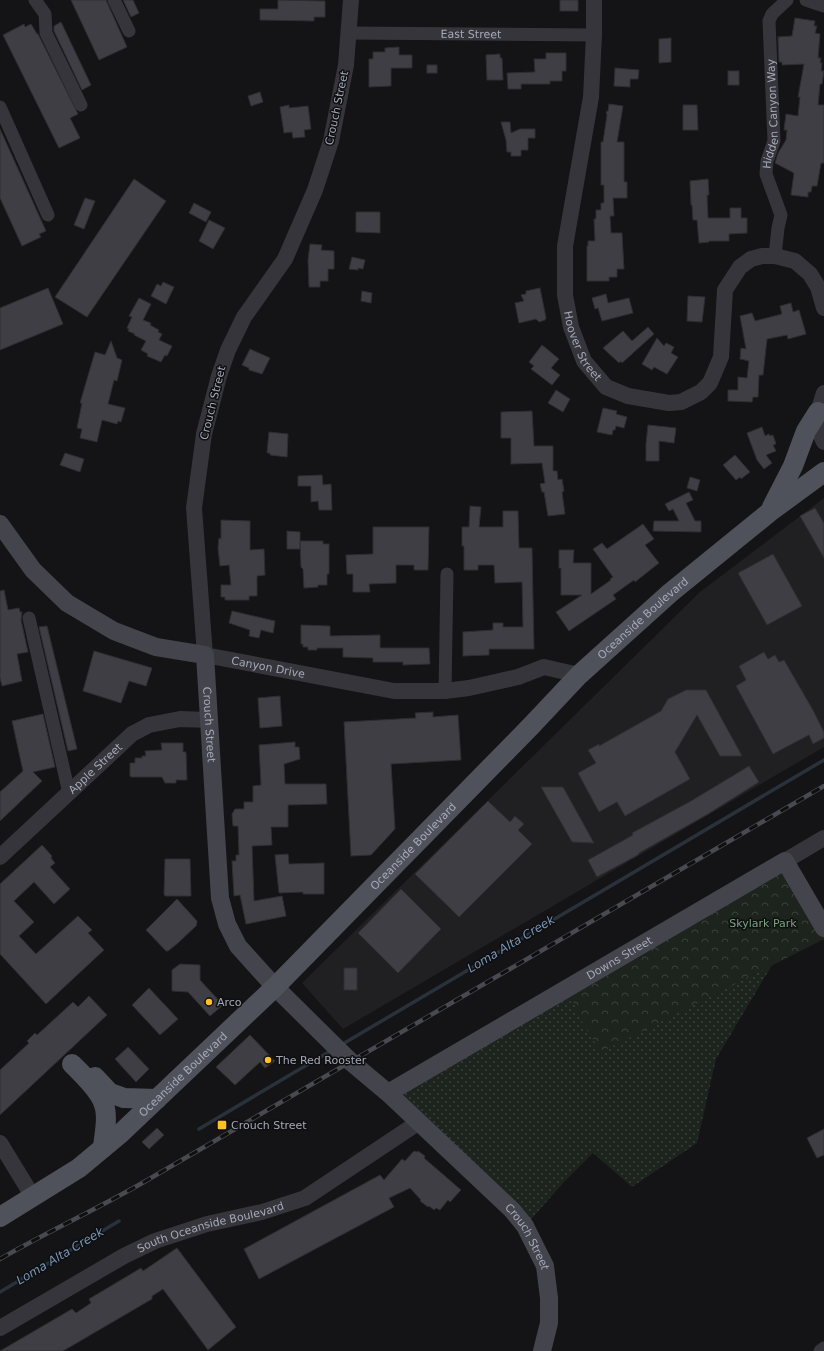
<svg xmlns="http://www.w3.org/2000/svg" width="824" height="1351" viewBox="0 0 824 1351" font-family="'DejaVu Sans',sans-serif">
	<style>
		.built { fill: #202023 }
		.grass { fill: url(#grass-dots) }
		.park { fill: url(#park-crowns) }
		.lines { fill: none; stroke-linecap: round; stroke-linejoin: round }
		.stream { stroke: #29323b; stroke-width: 3.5 }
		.building { fill: #3e3e44; stroke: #2e2e32 }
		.minor { stroke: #35353b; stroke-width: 13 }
		.tertiary { stroke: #35353b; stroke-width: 16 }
		.secondary { stroke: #43444c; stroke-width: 18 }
		.primary { stroke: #50525b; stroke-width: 20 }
		.rail-casing { stroke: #484951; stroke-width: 4.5 }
		.rail { stroke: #0f0f11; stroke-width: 3; stroke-dasharray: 9; stroke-linecap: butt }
		.poi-dot { fill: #ffc023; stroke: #0f0f11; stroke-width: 1.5 }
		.labels { text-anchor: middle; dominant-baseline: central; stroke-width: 3; stroke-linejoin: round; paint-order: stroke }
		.street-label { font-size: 11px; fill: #a5a9b8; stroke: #0f0f11 }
		.park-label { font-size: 11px; fill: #7aa47f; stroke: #0f0f11 }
		.poi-label { font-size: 11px; fill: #a5a9b8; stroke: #0f0f11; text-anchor: start }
		.water-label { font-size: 12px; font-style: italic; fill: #7896b6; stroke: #0f0f11 }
	</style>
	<defs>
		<pattern id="grass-dots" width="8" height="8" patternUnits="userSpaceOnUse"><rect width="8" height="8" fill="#1c241d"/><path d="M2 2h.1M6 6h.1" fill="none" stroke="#3a413c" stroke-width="1.8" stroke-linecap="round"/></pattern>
		<pattern id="park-crowns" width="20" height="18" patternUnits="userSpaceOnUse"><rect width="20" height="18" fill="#1c241d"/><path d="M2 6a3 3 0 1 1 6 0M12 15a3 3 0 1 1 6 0" fill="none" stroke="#3a413c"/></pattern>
	</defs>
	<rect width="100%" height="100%" fill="#141416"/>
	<!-- built -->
	<path class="built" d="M824 498V747L343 1029 302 983 700 592Z"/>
	<!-- grass -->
	<path class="grass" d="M772 965 716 1059 697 1143 632 1187 593 1153 564 1182 525 1226 388 1093 567 988 601 1051Z"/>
	<!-- park -->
	<path class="park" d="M785 861 824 927V939L601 1052 582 1022 567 988Z"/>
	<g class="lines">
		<!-- stream -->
		<g class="stream">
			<path d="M341 1045 824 760"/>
			<path d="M199 1129 332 1050"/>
			<path d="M0 1292 119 1221"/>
		</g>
	</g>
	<!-- building -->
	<g class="building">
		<path d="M71 0H106L127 47 99 60Z"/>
		<path d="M123 0H133L139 13 131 17Z"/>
		<path d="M278 0 325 1V17H314V21L260 20V9H278Z"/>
		<rect x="560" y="0" width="18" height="11"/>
		<path d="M795 18 815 21 814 26H817L815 33 820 34 818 58H821L820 63H822L821 71H824L822 84H820L818 105H824V163H821L817 186H812L811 192H808V197L791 195 794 173 775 163 778 153 786 140 787 130H784L786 114 798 116 800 97H798L804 64 782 65V62H779L778 37 792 36Z"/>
		<path d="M61 22 91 85 82 90 54 31V26Z"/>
		<path d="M24 24 25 27 31 24 37 34H38L78 114 70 118 80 138 59 148 3 35Z"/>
		<path d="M671 38V62L659 63V39Z"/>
		<path d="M399 47V55H412V68H391V86L369 87V59H373V52H385V48Z"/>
		<path d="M546 53H566V71H562V81H550V84H521V89H508L507 73 535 72 534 59H546Z"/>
		<path d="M500 54V58H502L503 80H487L486 55Z"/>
		<rect x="427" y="65" width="10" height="8"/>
		<path d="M615 68 639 70 638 79H630V87L614 86Z"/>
		<rect x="728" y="71" width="11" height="14"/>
		<path d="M260 92 263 102 251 106 248 96Z"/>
		<path d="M609 104 623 106 617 142H624V182H627V198H613L614 216H610L611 233H622L624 269H617V277H609V281H587V246H588V241H595L594 219H596V210H601V203H604V185H601V142H603L607 115 606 112 608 111Z"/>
		<path d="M289 105V108L308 106 311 129 304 130 305 137 293 138 292 132 284 133 280 107Z"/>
		<path d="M683 105H697L698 130H683Z"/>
		<path d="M501 122H510L511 133 520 129H535V138H528V150H521V156H511V152H507L506 140Z"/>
		<path d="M0 129 46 231 39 234 41 237 22 246 0 198Z"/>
		<path d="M134 179 166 201 87 317 55 297Z"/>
		<path d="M708 179 709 195H707L708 218H730V208H741V218H747V233L729 234V241H709V242L699 243 697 220H693L692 205H691L690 181Z"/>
		<path d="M85 198 95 201 84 229 74 225Z"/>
		<path d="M194 203 211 212 206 222 189 213Z"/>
		<path d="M356 212H380V233L356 232Z"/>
		<path d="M209 220 225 228 213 249 199 241Z"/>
		<path d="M310 244 322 245 321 250 334 251V269H328V281H320V287H309L308 260Z"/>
		<path d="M352 257 365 260 363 269 358 268V270L349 269Z"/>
		<path d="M163 282 174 287 166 304 151 296 157 284 161 286Z"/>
		<path d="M48 288 63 324 0 350V308Z"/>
		<path d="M540 288 546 318 545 320 539 322 536 319 519 323 515 303 524 301 521 295 526 294V291Z"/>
		<path d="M362 291 372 293 371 303 361 301Z"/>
		<path d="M606 294 608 303 629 298 633 313 602 321 598 308 595 309 592 298Z"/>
		<path d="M688 296 705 297 702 322 687 321Z"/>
		<path d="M139 298 151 304 143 320 151 323 150 325 159 330 158 332 162 334 159 340 172 346 167 356 165 355 161 362 147 356 148 354 141 350 146 341 134 335 135 334 128 331 129 329 127 328 132 317 129 316Z"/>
		<path d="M791 303 793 312 799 310 806 334 788 339 787 335 767 339 763 375H759L758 397H753L752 402 728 401V390H738V377L747 378 749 361 740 359 741 348 746 349 740 316 752 313 755 321 782 314 780 306Z"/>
		<path d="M648 327 654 334 622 363 621 361 619 363 603 348 623 331 632 341Z"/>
		<path d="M657 338 664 346 666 343 674 347 671 353 678 357 667 374 654 367 652 370 642 364Z"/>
		<path d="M111 341 117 358 122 360 117 381 114 380 108 404 125 408 121 422 118 421 117 424 102 420 97 442 80 438 82 429 77 428 82 403H80L95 352 105 355Z"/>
		<path d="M542 345 559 359 551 368 560 375 552 385 531 369 534 366 529 362Z"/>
		<path d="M250 349 270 358 262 374 249 370V368L242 365Z"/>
		<path d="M556 390 570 399 563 412 548 403Z"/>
		<path d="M603 408 617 411 616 414 627 417 624 428 616 426 615 430H613L612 435 597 432Z"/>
		<path d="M532 411 534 446H553V471H557L558 480 562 479 564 491 562 492 565 514 548 516 544 492H542L540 484 545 483 542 463 511 464V438H501V412Z"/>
		<path d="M648 425 676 428 674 443 659 441V461H646V444Z"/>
		<path d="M762 427 765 436 769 434 770 436 773 435 776 444 773 445 776 451 766 455 772 463 764 469 757 460 747 433Z"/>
		<path d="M269 432 288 434 287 457 270 455V453H267Z"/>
		<path d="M65 453 84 459 80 472 60 465Z"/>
		<path d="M735 455 750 472 741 479 740 477 736 480 723 465Z"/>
		<path d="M322 475 323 485 331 484 332 510H319L318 501 311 502V486H298V476Z"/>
		<path d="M690 477 700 480 697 491 687 488Z"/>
		<path d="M689 492 693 500 686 503 695 521H701V532L653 531 654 521H679L673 509 669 511 665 504Z"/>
		<path d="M470 506 481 507 479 527H503V511H518L519 548H532L534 649H489V655L463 656V632L493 630V623H503V627H523L522 582 495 583 494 565H478V570H464V546H462V527H469Z"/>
		<path d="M815 508 824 523V558L800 516Z"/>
		<path d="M221 520 250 521V550L264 549 265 575 257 576V596H249V600H225V597H221V585H231L229 565 220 566 218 548 219 538 221 539Z"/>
		<path d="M643 524 654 539 645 545 659 563 635 582 634 580 613 595 616 599 569 631 556 612 582 595H561V568H559V550H574L573 563H591V594L611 580 610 579 613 577 593 549 602 543 607 549Z"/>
		<path d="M373 527H429L428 570H414V565H396V583L369 584 370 592H353V574H347L346 555 373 554Z"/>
		<path d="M287 531 300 532V549H287Z"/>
		<path d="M300 541H323V544H329V574H327V585H318V587L304 588 303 569 301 567Z"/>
		<path d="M773 554 802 606 767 625 738 573Z"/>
		<path d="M4 590 8 610 19 608 20 612H22L21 620 28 652 17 654 22 681 2 686 0 678V591Z"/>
		<path d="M232 611 275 621 273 633 261 630 259 638 249 636 250 630 229 623Z"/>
		<path d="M301 625 330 626V636L380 635V648H429L430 664 403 665V662H373V658L343 657V648H317V650H308V647H303V644H301Z"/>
		<path d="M47 626 77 749 68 751 39 627Z"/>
		<path d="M94 651 152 668 146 686 129 681 121 703 83 691Z"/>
		<path d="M764 652 768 659 775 655 779 662 784 660 813 710 824 732V738L813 744 809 735 773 754 736 686 746 680 739 666Z"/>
		<path d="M686 690H706L742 756H720L697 715 675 752 690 779 625 816 617 802 599 812 578 773 596 763 588 750 599 744V746L661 711 668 699Z"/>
		<path d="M280 696 282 726 260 728 258 698Z"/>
		<path d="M433 712V717L458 715 461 760 391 764 395 829 371 855 351 856 344 722 416 718 415 713Z"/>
		<path d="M43 714 55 767 33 772 42 781 0 821V792L23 771 12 721Z"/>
		<path d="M295 742V747H299L300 759 284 764 285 784H326L327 804 288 805V827H271L272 845 252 846 254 901 282 896 286 916 246 924 240 895 234 896 232 861H236V855H239L238 826H233L232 814 235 809H244V802H253V786L261 785 259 745Z"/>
		<path d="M161 743H183V752H186L187 780H176V783H165L162 777H131L130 776V763H135V758H142V756H146L145 751 162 750Z"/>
		<path d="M749 766 759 782 708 814 639 853V854L636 856 597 877 588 860 633 835 632 833 691 801Z"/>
		<path d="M541 787H563L594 843 572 842Z"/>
		<path d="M488 801 510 822 515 816 524 824 518 830 532 844 459 917 415 874Z"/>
		<path d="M42 845 52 856 51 858 55 863 50 867 70 889 54 904 34 882 14 901 34 922 19 936 36 954 78 916 92 930 88 933 104 950 46 1004 0 954V884Z"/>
		<path d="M288 854 289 864 324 863V894H303V892L279 893 275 855Z"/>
		<path d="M165 859H190L191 896H165L164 894Z"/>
		<path d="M401 889 441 929 398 973 358 933Z"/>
		<path d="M177 899 197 921V923L196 924 197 925 178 943 168 951H166L146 930Z"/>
		<path d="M180 964 200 965V980L223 1005 210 1016 188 992 172 991V970Z"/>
		<rect x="344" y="968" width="13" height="22"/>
		<path d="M149 988 178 1019 160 1035 132 1005Z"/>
		<path d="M89 996 107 1015 0 1115V1070L29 1043 27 1041 35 1033 37 1035 73 1002 78 1007Z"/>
		<path d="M250 1035 275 1061 265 1068 260 1062 235 1085 216 1067Z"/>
		<path d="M128 1047 149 1069 136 1082 115 1059Z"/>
		<path d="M157 1128 164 1135 149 1149 142 1142Z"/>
		<path d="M824 1129V1155L817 1158 807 1138Z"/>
		<path d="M414 1151 417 1152 418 1151 425 1156 424 1158 461 1190 450 1202 448 1200 440 1210 436 1208 434 1210 429 1206 428 1207 420 1201 421 1200 410 1188 389 1198 394 1207 259 1279 244 1249 380 1175 384 1180 402 1159 405 1161Z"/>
		<path d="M177 1248 236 1327 208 1350 163 1289 152 1296V1299L63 1351H0L72 1309 76 1313 91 1303 89 1299 141 1268 143 1271Z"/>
	</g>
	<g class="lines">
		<!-- minor -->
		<g class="minor">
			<path d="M35 0 45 14 46 33 81 105"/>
			<path d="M114 0 129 31"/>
			<path d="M806 0 824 6"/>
			<path id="s1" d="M348 33 594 35"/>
			<path d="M0 107 48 215"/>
			<path id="s2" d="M775 256 778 228 781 215 766 174 767 161 774 141 769 21 772 14 787 0"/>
			<path d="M29 618 69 793"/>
			<path d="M445 691 447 574"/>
			<path d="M820 1351 824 1348"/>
		</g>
		<!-- tertiary -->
		<g class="tertiary">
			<path id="s3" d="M351 0 346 65 331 141 315 190 285 259 244 317 228 350 219 376 204 434 194 508 205 655 394 691H445L469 688 518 677 544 667 579 675"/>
			<path id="s4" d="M594 0V35L591 97 565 246V295L571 327 584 361 606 387 628 396 669 403 681 402 701 392 710 383 721 357 725 290 740 267 751 259 762 256H775L795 261 810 274 818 287 824 308"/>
			<path d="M824 393 818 412 815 423 824 442"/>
			<path id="s5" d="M0 857 132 734 149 725 180 719 209 720"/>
			<path d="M785 861 824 838"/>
			<path d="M0 1143 33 1197"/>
			<path id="s6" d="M0 1328 124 1256 155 1241 207 1224 262 1212 305 1198 419 1122"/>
		</g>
		<!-- secondary -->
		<g class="secondary">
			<path id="s7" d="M0 524 33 570 67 603 114 631 156 647 205 655 220 898 227 924 238 946 275 987 351 1062 388 1093 512 1210 525 1226 545 1266 549 1298V1323L542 1351"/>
			<path id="s8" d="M388 1093 785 861 824 928"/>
		</g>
		<!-- primary -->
		<g class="primary">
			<path d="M772 507 793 466 806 431 818 412"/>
			<path d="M72 1064C82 1074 98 1089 103 1102 109 1116 104 1134 103 1148"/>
			<path d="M95 1077 110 1093 124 1098 157 1099"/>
			<path id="s9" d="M0 1217 79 1168 121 1133 275 987 531 726 579 675 670 593 771 511 824 472"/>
		</g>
		<!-- rail casing -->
		<g class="rail-casing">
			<path id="rail" d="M0 1259C47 1232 97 1209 144 1182L824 786"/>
		</g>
		<!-- rail -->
		<use href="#rail" class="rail"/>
	</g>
	<!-- markers -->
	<g class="poi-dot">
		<circle cx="209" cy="1002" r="4"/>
		<circle cx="268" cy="1060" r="4"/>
		<rect x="217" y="1120" width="10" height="10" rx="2"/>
	</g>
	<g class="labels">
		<!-- street labels -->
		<g class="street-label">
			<text stroke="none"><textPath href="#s1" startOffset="123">East Street</textPath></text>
			<text transform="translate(337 108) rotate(-78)">Crouch Street</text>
			<text stroke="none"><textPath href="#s2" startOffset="146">Hidden Canyon Way</textPath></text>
			<text stroke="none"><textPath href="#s4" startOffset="352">Hoover Street</textPath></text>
			<text transform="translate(213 403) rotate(-76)">Crouch Street</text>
			<text stroke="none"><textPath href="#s9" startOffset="881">Oceanside Boulevard</textPath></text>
			<text stroke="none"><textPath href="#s3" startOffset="751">Canyon Drive</textPath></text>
			<text stroke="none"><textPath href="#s7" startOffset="323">Crouch Street</textPath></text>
			<text stroke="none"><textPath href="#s5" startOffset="130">Apple Street</textPath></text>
			<text stroke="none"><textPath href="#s9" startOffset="557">Oceanside Boulevard</textPath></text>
			<text stroke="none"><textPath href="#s8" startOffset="268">Downs Street</textPath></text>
			<text stroke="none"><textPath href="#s9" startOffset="233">Oceanside Boulevard</textPath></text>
			<text stroke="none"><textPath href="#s6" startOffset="235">South Oceanside Boulevard</textPath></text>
			<text stroke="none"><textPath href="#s7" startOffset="960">Crouch Street</textPath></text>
		</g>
		<!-- park labels -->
		<g class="park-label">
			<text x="763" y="923">Skylark Park</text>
		</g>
		<!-- poi labels -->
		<g class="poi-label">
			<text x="217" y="1002">Arco</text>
			<text x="276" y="1060">The Red Rooster</text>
			<text x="231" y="1125">Crouch Street</text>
		</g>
		<!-- water labels -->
		<g class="water-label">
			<text transform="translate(511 944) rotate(-31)">Loma Alta Creek</text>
			<text transform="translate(60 1256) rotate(-31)">Loma Alta Creek</text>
		</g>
	</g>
</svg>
